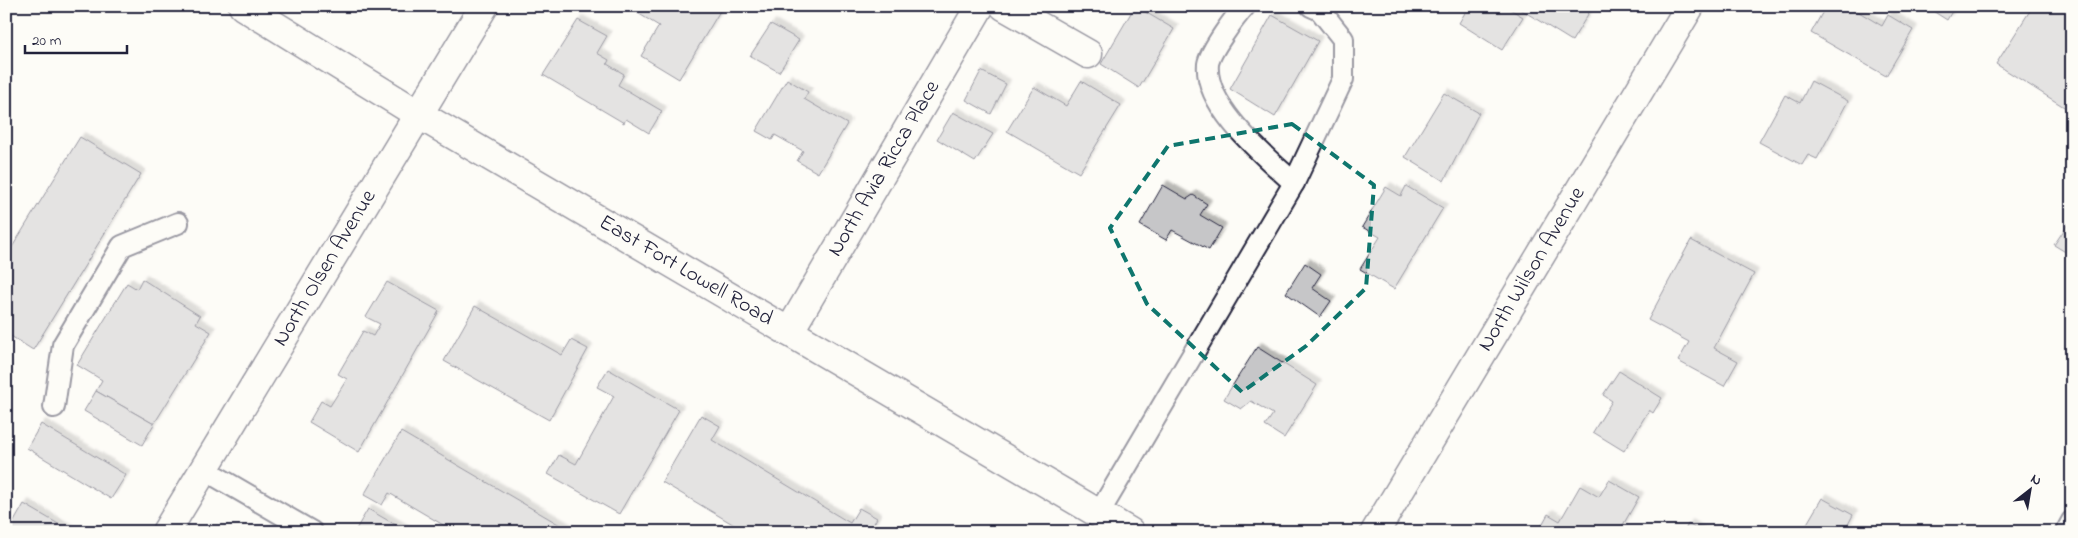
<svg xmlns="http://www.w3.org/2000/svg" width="2078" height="538" viewBox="0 0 2078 538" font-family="'Indie Flower',sans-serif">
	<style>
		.building { fill: #c6c6c8; stroke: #22223b; filter: url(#shadow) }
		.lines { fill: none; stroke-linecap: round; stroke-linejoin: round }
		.lane-casing { stroke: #22223b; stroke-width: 24 }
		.street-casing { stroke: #22223b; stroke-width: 31 }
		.secondary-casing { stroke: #22223b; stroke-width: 31 }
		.lane { stroke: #fdfcf7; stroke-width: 20 }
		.street { stroke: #fdfcf7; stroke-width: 28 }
		.secondary { stroke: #fdfcf7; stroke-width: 28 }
		.marked { fill: none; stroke: #0f766e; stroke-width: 4; stroke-dasharray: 10 6; stroke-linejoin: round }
		.labels { text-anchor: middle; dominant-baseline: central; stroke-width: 5; stroke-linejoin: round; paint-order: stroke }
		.street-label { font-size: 22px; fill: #22223b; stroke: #fdfcf7 }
	</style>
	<defs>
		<filter id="shadow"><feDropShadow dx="4.5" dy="-4.5" stdDeviation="1" flood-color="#0004"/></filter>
	</defs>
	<rect width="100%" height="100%" fill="#fdfcf7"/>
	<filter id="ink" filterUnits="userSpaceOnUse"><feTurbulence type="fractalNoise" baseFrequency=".02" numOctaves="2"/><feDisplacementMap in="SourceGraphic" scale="10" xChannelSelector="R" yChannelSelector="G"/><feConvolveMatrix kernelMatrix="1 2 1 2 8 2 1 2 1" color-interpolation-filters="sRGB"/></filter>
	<g filter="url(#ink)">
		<!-- building -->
		<g class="building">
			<path d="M626 6H723L679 79 641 56 659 26Z"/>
			<path d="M1135 6 1174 29 1139 88 1101 64Z"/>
			<path d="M1469 6H1505L1523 17 1502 50 1459 23Z"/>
			<path d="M1515 6H1593L1572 41Z"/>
			<path d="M1826 6H1849L1882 26 1888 15 1913 30 1886 76 1811 33Z"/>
			<path d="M1925 6H1955L1947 20Z"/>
			<path d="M2033 6H2072V112L1996 64Z"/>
			<path d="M1272 15 1318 41 1275 117 1230 89Z"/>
			<path d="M578 20 607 36 597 53 609 60 607 64 624 74 618 85 662 111 649 133 626 119 624 123 543 75Z"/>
			<path d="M771 24 799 40 779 72 750 56Z"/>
			<path d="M981 71 1006 84 991 114 966 100Z"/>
			<path d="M787 79 808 92 804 99 847 124 818 173 797 161 803 151 775 135 772 140 756 131Z"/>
			<path d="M1081 81 1121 105 1079 173 1007 131 1034 87 1066 106Z"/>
			<path d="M1811 81 1848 101 1817 159 1808 155 1802 165 1759 142 1785 95 1800 103Z"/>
			<path d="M1444 93 1479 113 1444 181 1405 157Z"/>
			<path d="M953 112 993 134 975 162 937 139Z"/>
			<path d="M80 137 141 174 33 350 6 333V257Z"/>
			<path d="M1163 185 1187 199 1193 195 1207 204 1200 215 1222 228 1209 250 1172 230 1166 240 1140 225Z"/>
			<path d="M1406 186 1443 208 1394 289 1360 269 1380 237 1362 227 1386 187 1401 196Z"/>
			<path d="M2072 218V256L2054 245Z"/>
			<path d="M1691 240 1754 274 1714 348 1738 361 1724 386 1678 361 1689 342 1648 320Z"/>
			<path d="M1305 263 1321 274 1312 288 1331 301 1320 317 1286 293Z"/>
			<path d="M142 279 200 316 196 323 211 332 154 424 96 391 102 380 77 365 127 283 137 289Z"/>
			<path d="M387 282 439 311 359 452 309 422 321 401 330 406 347 379 338 374 363 331 373 336 380 324 366 317Z"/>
			<path d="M475 306 562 355 571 340 588 349 549 420 444 361Z"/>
			<path d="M1257 347 1317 385 1284 438 1265 426 1273 414 1251 401 1241 409 1224 399Z"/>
			<path d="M608 369 679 410 619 514 548 474 559 455 576 464 614 396 597 387Z"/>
			<path d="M1619 371 1662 398 1653 413 1649 410 1624 451 1593 432 1612 401 1603 395Z"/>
			<path d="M96 391 154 424 142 445 84 411Z"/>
			<path d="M701 415 720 426 712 440 850 523 859 508 877 518 869 532H746L662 482Z"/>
			<path d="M41 424 126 475 111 499 27 448Z"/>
			<path d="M401 432 572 532H455L389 493 382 505 364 495Z"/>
			<path d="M1609 480 1639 497 1619 532 1539 530 1548 514 1560 521 1580 486 1599 497Z"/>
			<path d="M1822 498 1853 515 1844 532H1802Z"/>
			<path d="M24 504 72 532H8Z"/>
			<path d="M368 509 408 532 355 531Z"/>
			<path d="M1688 524 1701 532H1684Z"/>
		</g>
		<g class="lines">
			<!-- lane casing -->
			<g class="lane-casing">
				<g id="lane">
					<path d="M1245 6C1235 17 1210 51 1208 64 1204 107 1265 156 1294 183"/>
					<path d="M54 407 63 345 122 246 178 223"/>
					<path d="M205 470 312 532"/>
					<path d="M1099 513 1294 183 1343 79V39L1320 10 1311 6"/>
					<path d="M2066 532 2072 521"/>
				</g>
			</g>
			<!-- street casing -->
			<g class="street-casing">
				<g id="street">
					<path d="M1004 6 1088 54"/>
					<path id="s1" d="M789 332 980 6"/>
					<path id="s2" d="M166 532 484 6"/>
					<path id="s3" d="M1375 532 1690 6"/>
				</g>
			</g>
			<!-- secondary casing -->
			<g class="secondary-casing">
				<g id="secondary">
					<path id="s4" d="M243 6 418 114 1130 532"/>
				</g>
			</g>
			<!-- lane -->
			<use href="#lane" class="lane"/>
			<!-- street -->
			<use href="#street" class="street"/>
			<!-- secondary -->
			<use href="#secondary" class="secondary"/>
		</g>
	</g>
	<!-- marked area -->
	<path d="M0 0H2078V538H0ZM1292 124 1374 185 1366 288 1306 346 1242 392 1147 304 1110 228 1168 146Z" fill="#fdfcf7" fill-opacity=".55" fill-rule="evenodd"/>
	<path class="marked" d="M1292 124 1374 185 1366 288 1306 346 1242 392 1147 304 1110 228 1168 146Z"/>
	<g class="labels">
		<!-- street labels -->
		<g class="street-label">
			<text stroke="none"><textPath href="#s1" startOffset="189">North Avia Ricca Place</textPath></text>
			<text stroke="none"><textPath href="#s2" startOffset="308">North Olsen Avenue</textPath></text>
			<text stroke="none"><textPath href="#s3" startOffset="306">North Wilson Avenue</textPath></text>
			<text stroke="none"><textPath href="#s4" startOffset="516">East Fort Lowell Road</textPath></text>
		</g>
	</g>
	<!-- margin -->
	<rect width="2078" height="538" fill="none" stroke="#fdfcf7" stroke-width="25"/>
	<rect x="12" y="12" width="2053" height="513" fill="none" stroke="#22223b" stroke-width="2" filter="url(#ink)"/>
	<!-- north arrow -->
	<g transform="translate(2030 490) rotate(31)" stroke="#fdfcf7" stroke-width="4" paint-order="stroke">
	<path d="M0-4L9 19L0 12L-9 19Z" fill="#22223b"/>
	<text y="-8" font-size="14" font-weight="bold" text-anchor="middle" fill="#22223b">N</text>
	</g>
	<!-- scale -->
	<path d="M25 45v8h102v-8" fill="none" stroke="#22223b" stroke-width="2.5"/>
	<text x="32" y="45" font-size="15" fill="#22223b" stroke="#fdfcf7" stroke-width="4" paint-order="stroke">20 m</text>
</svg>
